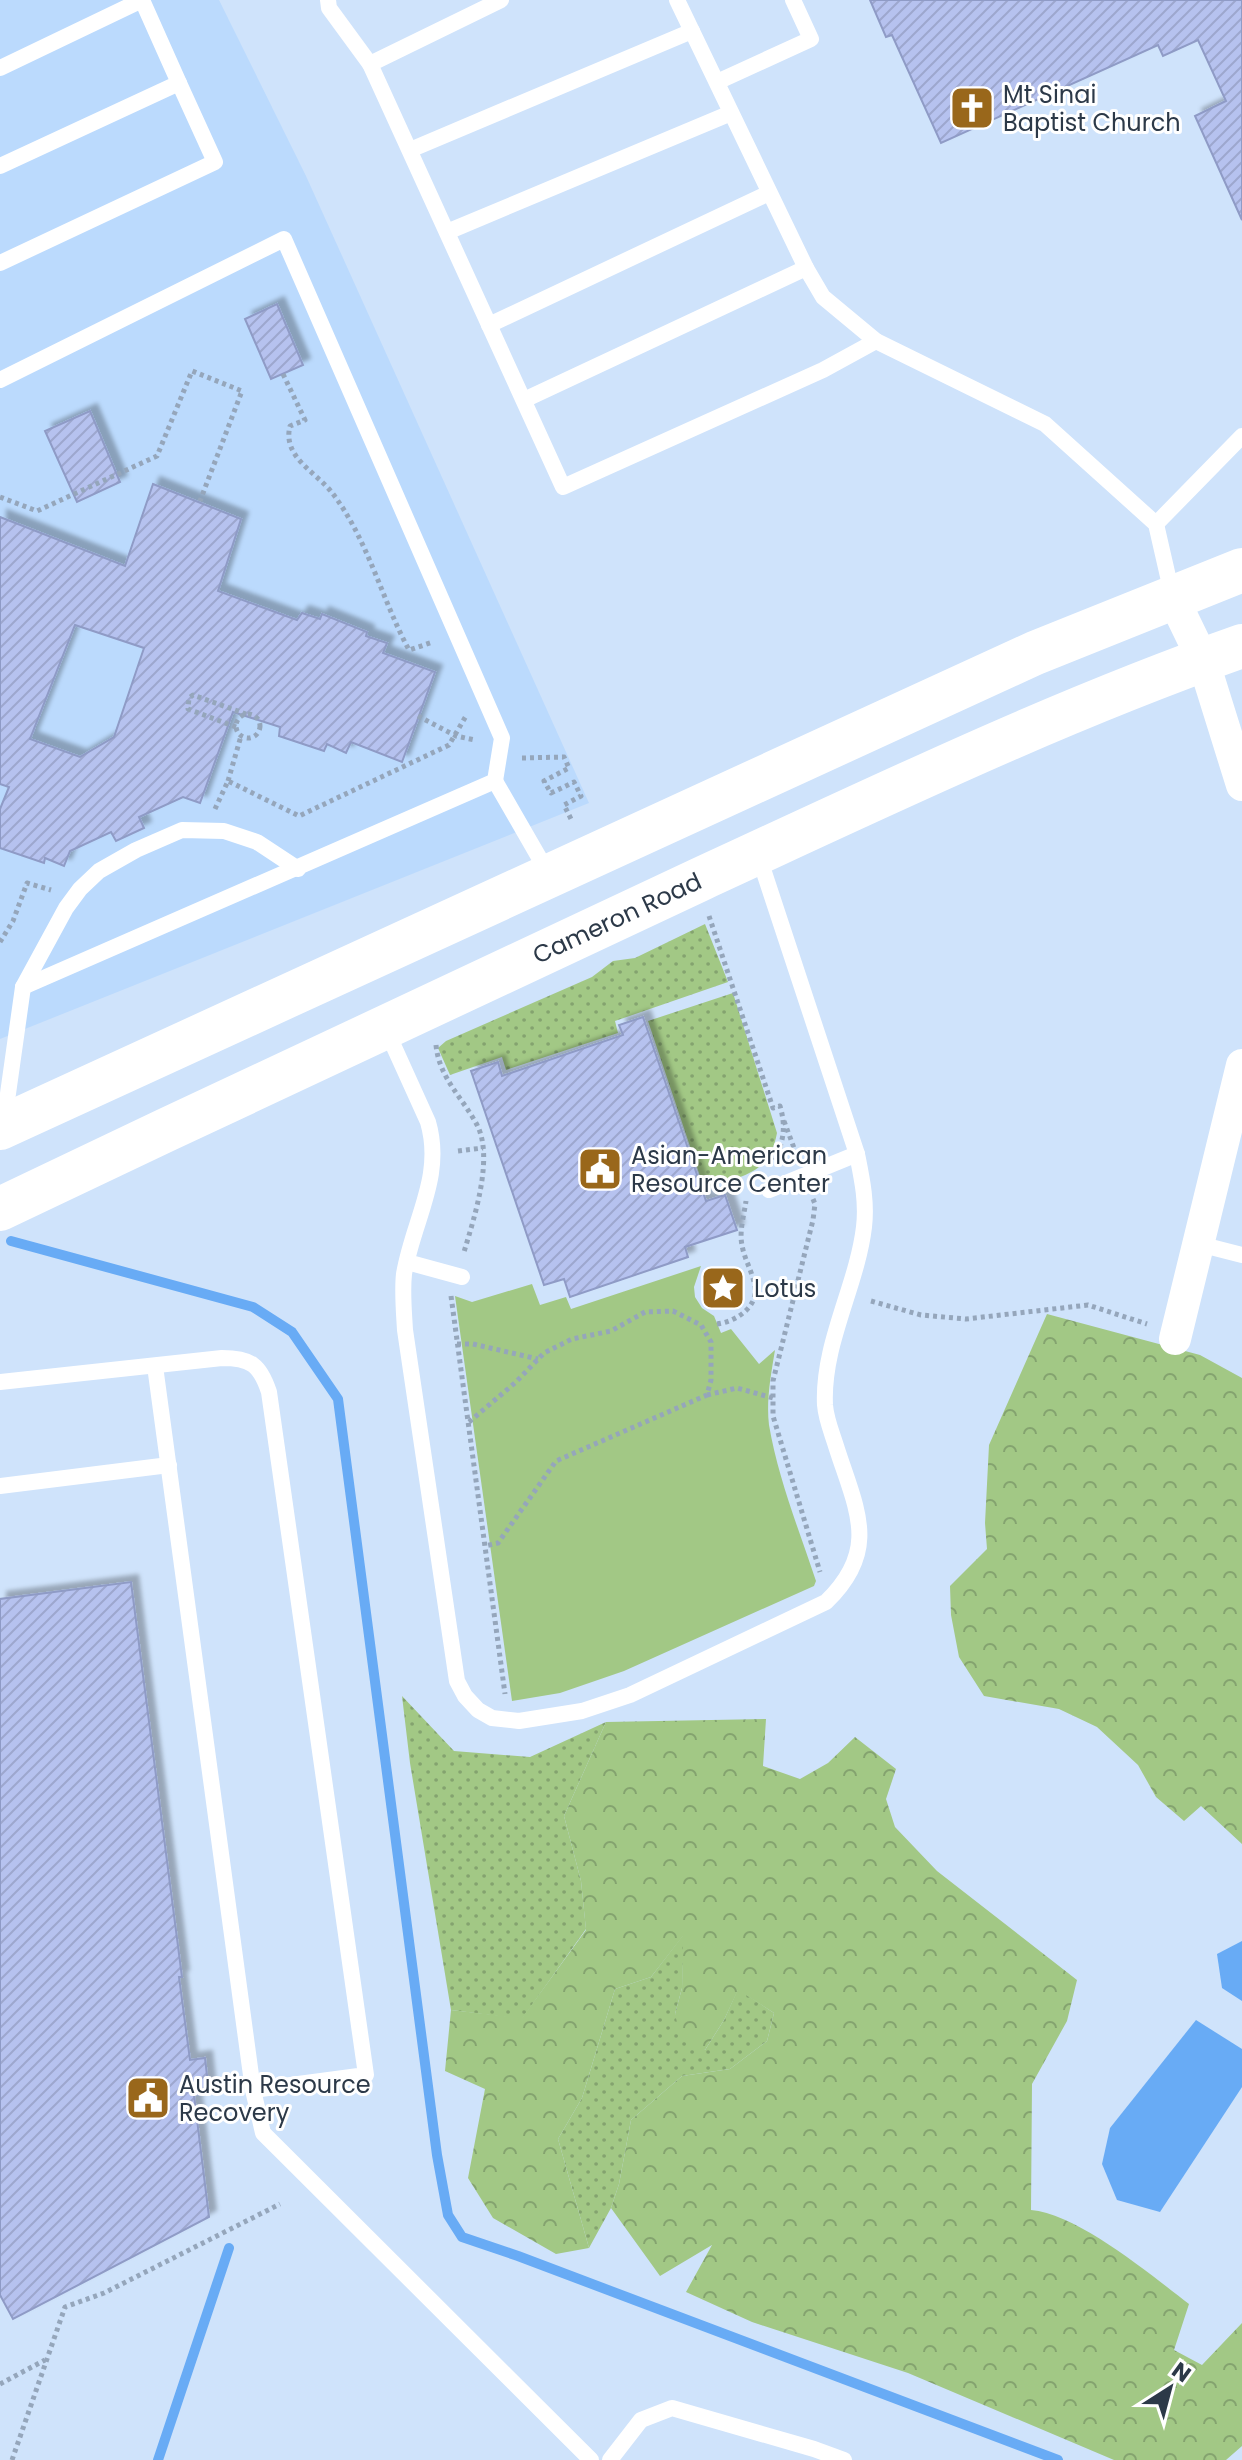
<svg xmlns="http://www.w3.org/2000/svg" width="1242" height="2460" viewBox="0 0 1242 2460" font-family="Poppins,sans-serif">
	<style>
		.built { fill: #bbdafd }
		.grass { fill: url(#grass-dots) }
		.forest { fill: url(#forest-crowns) }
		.green { fill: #a2c885 }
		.water { fill: #68abf5 }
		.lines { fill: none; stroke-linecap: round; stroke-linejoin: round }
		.stream { stroke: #68abf5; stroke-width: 10 }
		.building { fill: url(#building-hatch); stroke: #8f9bc6; stroke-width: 2; fill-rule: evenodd; filter: url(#shadow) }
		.path { stroke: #95a6bb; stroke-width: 5; stroke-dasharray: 4 4; stroke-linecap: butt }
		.service { stroke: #fff; stroke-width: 16 }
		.minor { stroke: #fff; stroke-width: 32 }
		.secondary { stroke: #fff; stroke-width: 44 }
		.labels { text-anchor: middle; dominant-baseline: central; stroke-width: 6; stroke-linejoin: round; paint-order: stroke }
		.poi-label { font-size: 24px; fill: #2c3948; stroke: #fff; text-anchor: start }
		.street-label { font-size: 24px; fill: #2c3948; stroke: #fff }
	</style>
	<defs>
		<pattern id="grass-dots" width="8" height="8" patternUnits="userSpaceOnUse" patternTransform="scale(2)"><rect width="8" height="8" fill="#a2c885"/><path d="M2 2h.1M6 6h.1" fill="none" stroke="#84a36f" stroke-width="1.8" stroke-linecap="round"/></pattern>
		<pattern id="forest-crowns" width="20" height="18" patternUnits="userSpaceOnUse" patternTransform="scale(2)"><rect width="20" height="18" fill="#a2c885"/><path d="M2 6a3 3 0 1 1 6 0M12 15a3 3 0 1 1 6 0" fill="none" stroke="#84a36f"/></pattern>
		<pattern id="building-hatch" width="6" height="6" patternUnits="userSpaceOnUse" patternTransform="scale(2)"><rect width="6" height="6" fill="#b6c2ef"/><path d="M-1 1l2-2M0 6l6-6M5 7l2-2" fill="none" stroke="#9da7ce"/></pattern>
		<filter id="shadow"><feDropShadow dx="7" dy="-7" stdDeviation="2" flood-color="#0004"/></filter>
	</defs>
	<rect width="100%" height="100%" fill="#cfe3fb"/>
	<!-- built -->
	<path class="built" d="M0 0H219L306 176 589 803 0 1039Z"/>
	<!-- grass -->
	<g class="grass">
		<path d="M705 924 728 982 615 1021 618 1033 506 1070 502 1057 450 1075 438 1048 446 1041 592 977 613 961 635 958Z"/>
		<path d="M733 993 777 1133C769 1176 741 1176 704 1188L648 1021Z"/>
		<path d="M402 1696 454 1751 530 1757 606 1722 564 1816 581 1881 586 1929 522 2019 451 2010 410 1763Z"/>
		<path d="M684 1934 682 1988 675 2014 705 2050 724 2020 738 1989 774 2013 767 2041 730 2069 682 2076 631 2120 619 2184 611 2208 589 2248 558 2139 582 2098 615 1989 651 1977Z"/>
	</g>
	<!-- forest -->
	<g class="forest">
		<path d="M1047 1314 1200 1355 1242 1378V1844L1201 1806 1184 1821 1156 1797 1138 1765 1097 1727 1059 1709 984 1696 959 1657 951 1615 950 1586 987 1549 985 1523 989 1445Z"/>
		<path d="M766 1719 763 1766 800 1779 828 1763 855 1737 896 1769 886 1799 895 1827 937 1871 1077 1980 1067 2021 1032 2084 1031 2210C1078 2214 1151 2275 1189 2304L1174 2350 1202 2365 1242 2323V2446L1226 2460H1114L908 2373 752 2322 686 2292 712 2245 660 2276 611 2208 619 2184 631 2120 682 2076 730 2069 767 2041 774 2013 738 1990 724 2020 705 2050 681 2039 675 2014 682 1988 683 1936 651 1977 615 1989 582 2098 558 2139 589 2248 556 2254 493 2218 468 2178 485 2089 445 2071 451 2010 522 2018 586 1930 581 1881 564 1816 606 1722Z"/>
	</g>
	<!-- green -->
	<path class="green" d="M701 1266 694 1287 695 1297 702 1308 714 1316 721 1333 731 1329 759 1364 775 1350C771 1374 766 1401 769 1425 778 1478 799 1530 816 1581L814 1586 624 1671 560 1693 512 1701 455 1296 472 1302 532 1284 540 1305 566 1297 571 1309Z"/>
	<!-- water -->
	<g class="water">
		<path d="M1242 1941V2001L1222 1988 1217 1954Z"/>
		<path d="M1196 2020 1242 2049V2087L1160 2212 1117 2200 1102 2164 1110 2128Z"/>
	</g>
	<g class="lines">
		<!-- stream -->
		<g class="stream">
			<path d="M11 1241 253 1307 292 1332 338 1399 437 2155 448 2215 462 2237 518 2256 1058 2460"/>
			<path d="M158 2460 229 2248"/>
		</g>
	</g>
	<!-- building -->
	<g class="building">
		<path d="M870 0H1242V220L1195 116 1226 101 1198 40 1163 56 1158 45 941 143 892 35 886 37Z"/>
		<path d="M277 304 303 365 271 379 245 319Z"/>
		<path d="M90 411 120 482 77 502 45 431Z"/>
		<path d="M153 484 241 519 218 591 297 620 302 613 320 619 322 614 367 632 366 636 387 643 383 653 435 672 402 762 351 742 346 753 327 744 324 751 279 736 280 727 233 712 200 803 183 797 139 817 144 828 116 841 111 832 70 851 64 866 45 858 44 863 0 848V809L9 787 0 784V517L125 566ZM75 625 144 648 114 737 80 757 30 739Z"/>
		<path d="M643 1017 706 1201 725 1195 737 1230 685 1247 688 1257 570 1297 564 1279 544 1285 471 1071 498 1062 502 1076 623 1035 619 1025Z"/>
		<path d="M131 1582 182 1977H179L190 2060 205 2058 209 2093 194 2095 209 2217 13 2319 0 2295V1599Z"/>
	</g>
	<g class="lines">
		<!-- path -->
		<g class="path">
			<path d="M283 374 305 420 290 426C282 458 317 472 333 494 368 540 382 600 409 650L433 642"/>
			<path d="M0 497 37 511 157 456 192 371 242 391 200 501"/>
			<circle cx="248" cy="726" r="12"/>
			<path d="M418 716 456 736 475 740"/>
			<path d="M236 727 188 709 189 698 193 695 246 714"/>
			<path d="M522 758 564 757 569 768 544 781 551 793 574 782 581 796 564 805 572 821"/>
			<path d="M228 781 241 736"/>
			<path d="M215 809 228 781 299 816 449 745 466 716"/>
			<path d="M709 916 773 1108 780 1106C786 1126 784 1142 774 1160"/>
			<path d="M0 942 13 921 27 883 51 890"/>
			<path d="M436 1045C439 1077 461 1096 476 1123 495 1156 474 1218 464 1252"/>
			<path d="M784 1121 797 1156"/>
			<path d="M458 1151 483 1148"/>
			<path d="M813 1199 815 1204 813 1220 773 1381V1416L820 1572"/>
			<path d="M451 1296 505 1694"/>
			<path d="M871 1301 921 1315 966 1319 1088 1305 1147 1324"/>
			<path d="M717 1324C738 1321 761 1305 754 1282 751 1269 744 1258 742 1245 739 1232 744 1215 746 1201"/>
			<path d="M457 1344H473L538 1359"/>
			<path d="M707 1395 737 1388 773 1398"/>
			<path d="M469 1422 516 1382 544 1353 572 1339 611 1331 645 1312 673 1311 701 1325 711 1342V1380L707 1395 556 1461 498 1543 485 1546"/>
			<path d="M0 2384 45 2360"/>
			<path d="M12 2460 65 2307 104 2293 280 2204"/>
		</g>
		<!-- service -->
		<g class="service">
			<path d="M328 0 329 8 370 64"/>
			<path d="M501 0 370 64 563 487 823 370 876 341"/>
			<path d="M677 0 806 268 823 297 876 341 1045 424 1156 524 1172 594"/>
			<path d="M0 68 142 0"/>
			<path d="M717 82 811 39 793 0"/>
			<path d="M410 150 692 31"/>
			<path d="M0 166 179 83 142 0"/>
			<path d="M447 232 731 113"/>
			<path d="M0 263 215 162 179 83"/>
			<path d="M489 325 769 193"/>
			<path d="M0 380 284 239 502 738 495 781 23 987"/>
			<path d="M524 400 806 268"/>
			<path d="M1156 524 1242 436"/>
			<path d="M495 781 548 873"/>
			<path d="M385 1027 428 1122C444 1177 413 1220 404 1274 402 1292 404 1312 405 1330L457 1681 465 1696 478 1710 492 1718 519 1721 582 1711 630 1695 826 1602C881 1549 856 1509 836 1446 832 1433 826 1419 825 1405 822 1344 857 1286 864 1227 867 1202 862 1179 857 1154L758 854"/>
			<path d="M4 1122 23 987 66 908 80 889 99 871 136 850 182 830 224 831 257 842 298 869"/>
			<path d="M769 1190 857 1154"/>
			<path d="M1199 1244 1242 1255"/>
			<path d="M407 1262 462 1277"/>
			<path d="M155 1366 253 2090 263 2133 591 2460"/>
			<path d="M0 1382 222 1358C251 1358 260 1365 269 1392L366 2075 253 2090"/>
			<path d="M0 1486 169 1465"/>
			<path d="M610 2460 641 2420 672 2408 814 2449 844 2460"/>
		</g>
		<!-- minor -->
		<g class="minor">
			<path d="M1172 596 1203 660 1242 785"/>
			<path d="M1175 1339 1242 1065"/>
		</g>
		<!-- secondary -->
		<g class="secondary">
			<path d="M0 1128 1035 653 1242 570"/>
			<path d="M0 1209C233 1098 466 988 701 879 879 797 1057 711 1242 646"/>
		</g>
	</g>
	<!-- icons -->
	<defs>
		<g id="church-square" transform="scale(2.3)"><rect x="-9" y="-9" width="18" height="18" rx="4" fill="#99671b" stroke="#fff"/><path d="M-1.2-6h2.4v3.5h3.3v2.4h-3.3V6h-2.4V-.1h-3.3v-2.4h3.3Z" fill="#fff"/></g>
		<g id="civic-square" transform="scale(2.3)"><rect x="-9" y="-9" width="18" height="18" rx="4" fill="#99671b" stroke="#fff"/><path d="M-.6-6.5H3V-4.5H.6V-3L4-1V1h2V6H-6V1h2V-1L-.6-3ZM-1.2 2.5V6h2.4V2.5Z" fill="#fff"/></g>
		<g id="sight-square" transform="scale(2.3)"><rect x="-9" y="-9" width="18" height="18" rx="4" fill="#99671b" stroke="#fff"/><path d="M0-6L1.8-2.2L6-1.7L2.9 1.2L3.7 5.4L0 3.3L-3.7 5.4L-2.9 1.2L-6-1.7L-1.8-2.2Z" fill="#fff"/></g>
	</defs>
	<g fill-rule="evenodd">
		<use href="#church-square" x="972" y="108"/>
		<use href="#civic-square" x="600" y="1169"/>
		<use href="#sight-square" x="723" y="1288"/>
		<use href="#civic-square" x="148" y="2098"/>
	</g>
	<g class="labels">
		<!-- poi labels -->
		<g class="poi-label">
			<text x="1003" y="94">Mt Sinai<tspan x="1003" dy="28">Baptist Church</tspan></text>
			<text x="631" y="1155">Asian-American<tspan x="631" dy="28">Resource Center</tspan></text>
			<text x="754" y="1288">Lotus</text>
			<text x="179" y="2084">Austin Resource<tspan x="179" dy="28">Recovery</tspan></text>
		</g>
		<!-- street labels -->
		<g class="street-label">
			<text transform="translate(617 918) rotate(-25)">Cameron Road</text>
		</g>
	</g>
	<!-- north arrow -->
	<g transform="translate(1170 2388) rotate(36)" stroke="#ffffff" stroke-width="6" paint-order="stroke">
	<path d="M0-6L14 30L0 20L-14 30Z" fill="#2c3948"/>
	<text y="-12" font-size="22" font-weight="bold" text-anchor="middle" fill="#2c3948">N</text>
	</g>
</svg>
